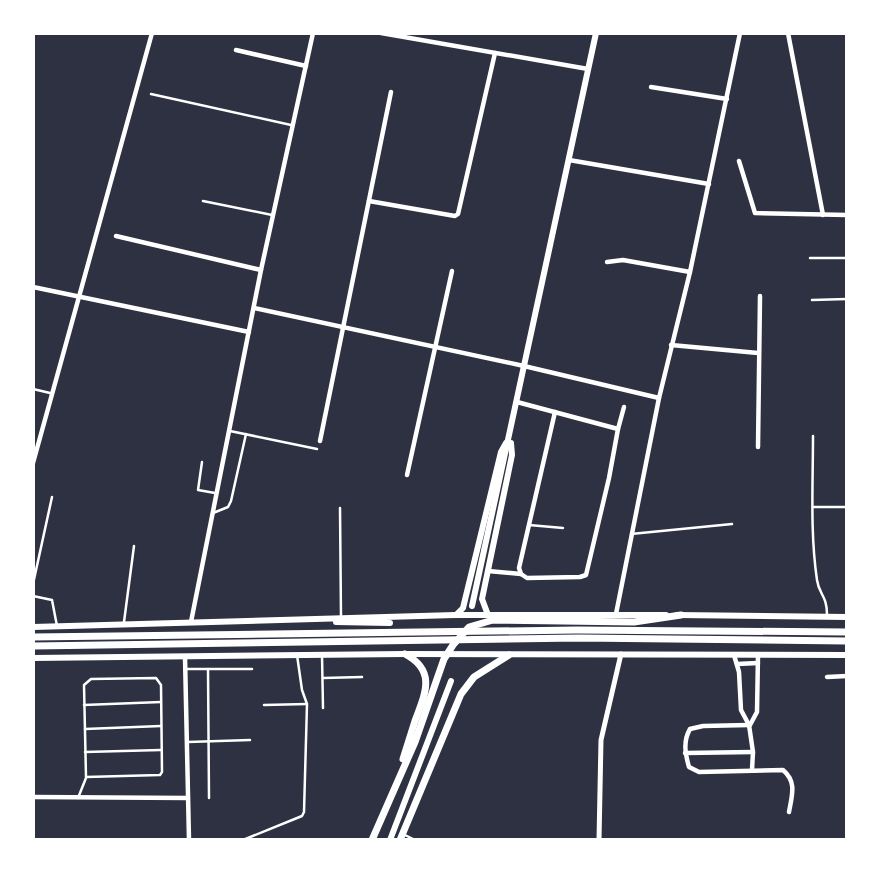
<svg xmlns="http://www.w3.org/2000/svg" width="880" height="873" viewBox="0 0 880 873" font-family="'Crimson Pro',serif">
	<style>
		.lines { fill: none; stroke-linecap: round; stroke-linejoin: round }
		.service { stroke: #fff; stroke-width: 2.5 }
		.minor { stroke: #fff; stroke-width: 4.5 }
		.tertiary { stroke: #fff; stroke-width: 5 }
		.secondary { stroke: #fff; stroke-width: 6 }
		.primary { stroke: #fff; stroke-width: 7 }
	</style>
	<rect width="100%" height="100%" fill="#2d3142"/>
	<g class="lines">
		<!-- service -->
		<g class="service">
			<path d="M151 94 291 125"/>
			<path d="M203 201 272 215"/>
			<path d="M810 258H847"/>
			<path d="M812 300 847 299"/>
			<path d="M33 389 50 393"/>
			<path d="M230 431 317 449"/>
			<path d="M813 436C813 484 810 533 817 580 819 595 827 595 827 615"/>
			<path d="M202 462 198 490 215 493"/>
			<path d="M813 507H847"/>
			<path d="M340 508 341 617"/>
			<path d="M213 513 228 507 231 501 246 434"/>
			<path d="M529 525 563 528"/>
			<path d="M631 534 732 524"/>
			<path d="M33 584 52 497"/>
			<path d="M33 596 52 600 57 626"/>
			<path d="M124 622 134 546"/>
			<path d="M322 655 323 708"/>
			<path d="M185 669H252"/>
			<path d="M208 669 209 798"/>
			<path d="M156 678 161 685 162 772 160 775 86 777 84 685 91 679Z"/>
			<path d="M323 678 362 677"/>
			<path d="M84 705 161 702"/>
			<path d="M264 705 307 704"/>
			<path d="M85 729 161 726"/>
			<path d="M188 742 250 740"/>
			<path d="M85 752 161 750"/>
			<path d="M78 798 86 778"/>
			<path d="M403 834 415 840"/>
			<path d="M243 840 302 816 304 812 307 704 302 690 297 655"/>
		</g>
		<!-- minor -->
		<g class="minor">
			<path d="M381 33 588 69"/>
			<path d="M788 33 823 215"/>
			<path d="M236 50 306 66"/>
			<path d="M651 87 727 99"/>
			<path d="M569 160 709 184"/>
			<path d="M739 161 755 213 847 215"/>
			<path d="M369 201 455 216 458 214 495 53"/>
			<path d="M116 236 261 270"/>
			<path d="M607 262 623 260 690 272"/>
			<path d="M33 287 249 332"/>
			<path d="M254 308 524 366 659 398"/>
			<path d="M671 345 758 353"/>
			<path d="M517 402 618 429 624 407"/>
			<path d="M320 441 391 92"/>
			<path d="M758 447 760 296"/>
			<path d="M33 463 152 33"/>
			<path d="M407 475 452 271"/>
			<path d="M488 571 521 574 527 578 580 577 586 575 609 478 618 429"/>
			<path d="M521 574 519 568 555 412"/>
			<path d="M616 614 659 398 690 272 740 33"/>
			<path d="M191 622 261 270 313 33"/>
			<path d="M734 655 739 672 741 710 749 725 753 752 752 770"/>
			<path d="M185 657 189 840"/>
			<path d="M737 664 758 663"/>
			<path d="M827 677 847 676"/>
			<path d="M749 725 703 726 690 729C683 741 685 753 689 767L699 772 783 770C797 782 792 795 789 812"/>
			<path d="M750 725 757 712 758 655"/>
			<path d="M685 753 753 752"/>
			<path d="M33 797 188 798"/>
		</g>
		<!-- tertiary -->
		<path class="tertiary" d="M599 840 601 740 621 654"/>
		<!-- secondary -->
		<g class="secondary">
			<path d="M472 606 596 33"/>
			<path d="M456 615 463 608 501 452 506 443"/>
			<path d="M488 615 482 599 512 455 511 443"/>
			<path d="M677 615 847 617"/>
			<path d="M336 622 390 623"/>
			<path d="M33 627 455 615H666"/>
			<path d="M33 658 405 654 847 655"/>
			<path d="M390 840 451 681"/>
		</g>
		<!-- primary -->
		<g class="primary">
			<path d="M33 637 577 630 847 632"/>
			<path d="M33 646 579 638 847 641"/>
			<path d="M403 759C407 746 411 734 415 721 425 694 437 671 405 654"/>
			<path d="M372 840 415 742 444 659 453 645 469 627 493 620 634 622 681 615"/>
			<path d="M400 840 461 694 474 677 509 655"/>
		</g>
	</g>
	<!-- border -->
	<rect width="880" height="873" fill="none" stroke="#ffffff" stroke-width="70"/>
</svg>
